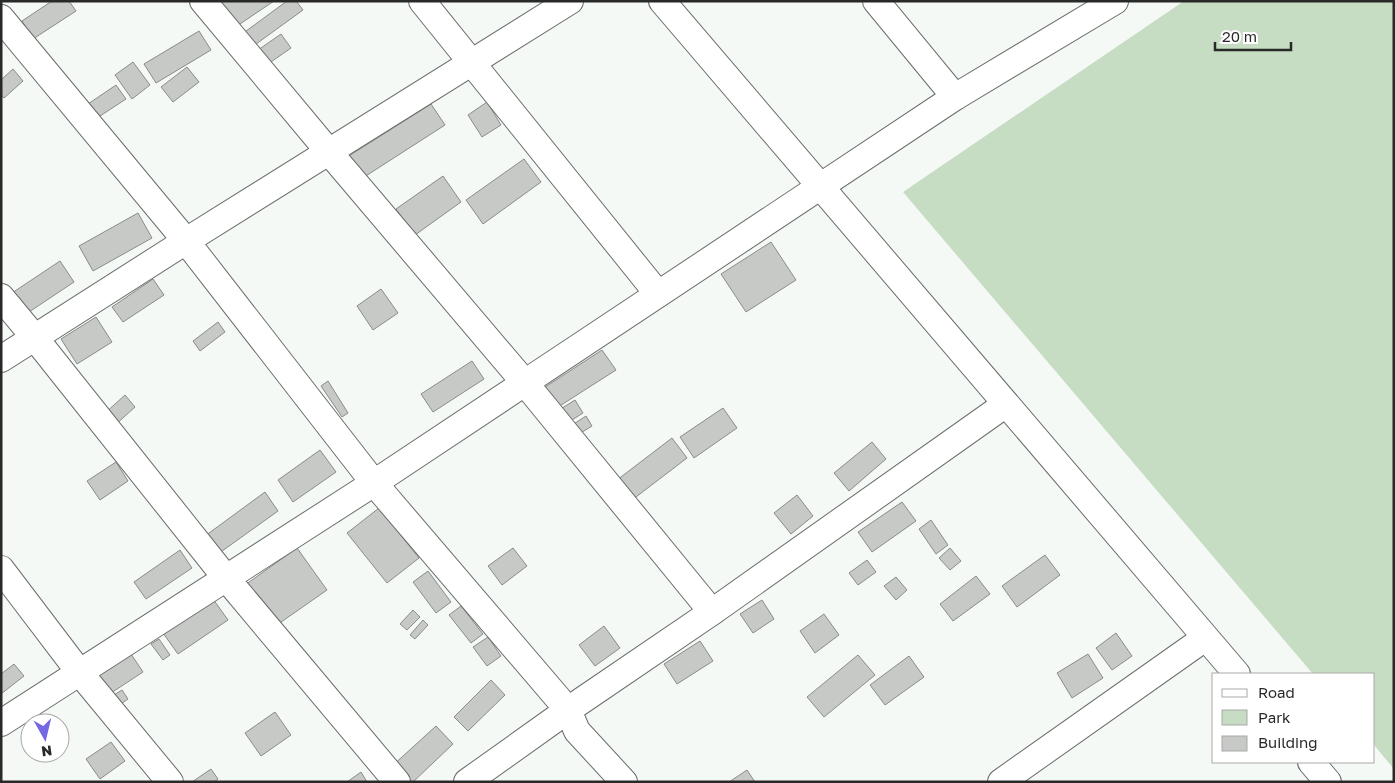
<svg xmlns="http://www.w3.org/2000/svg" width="1395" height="783" viewBox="0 0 1395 783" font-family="'Golos Text',sans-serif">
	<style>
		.green { fill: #c6dcc3 }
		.building { fill: #c6c9c5; stroke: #898c89 }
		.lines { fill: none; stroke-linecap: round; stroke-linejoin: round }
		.minor-casing { stroke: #6a6d69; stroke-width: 28 }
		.minor { stroke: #fff; stroke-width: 26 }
	</style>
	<rect width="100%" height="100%" fill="#f5f9f5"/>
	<!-- green -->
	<path class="green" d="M1184 1H1394V769L1374 745V674H1313L903 192Z"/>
	<!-- building -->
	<g class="building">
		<path d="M52 1H69L76 11 33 39 22 21Z"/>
		<path d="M221 1H274L237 26Z"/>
		<path d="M287 1H296L303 10 252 47 242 34Z"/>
		<path d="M199 31 211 50 156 83 144 64Z"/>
		<path d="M281 34 291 48 268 64 258 50Z"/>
		<path d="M133 62 150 85 132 99 115 75Z"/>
		<path d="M187 67 199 82 173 102 161 87Z"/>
		<path d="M13 69 23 81 4 98 1 95V80Z"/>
		<path d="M116 85 126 99 97 118 88 104Z"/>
		<path d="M487 102 501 125 482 137 468 115Z"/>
		<path d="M431 104 445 125 358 181 344 159Z"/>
		<path d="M524 159 541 182 483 224 466 200Z"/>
		<path d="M443 176 461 202 415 235 396 209Z"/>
		<path d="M138 213 152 238 93 271 79 246Z"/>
		<path d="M771 242 796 280 746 312 721 274Z"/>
		<path d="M60 261 74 282 26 314 12 293Z"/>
		<path d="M153 279 164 295 123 322 112 307Z"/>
		<path d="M381 289 398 313 373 330 357 306Z"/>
		<path d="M96 317 112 342 77 364 61 339Z"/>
		<path d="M218 322 225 332 200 351 193 341Z"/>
		<path d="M602 350 616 370 555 409 542 389Z"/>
		<path d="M472 361 484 379 433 412 421 394Z"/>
		<path d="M328 381 348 413 342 417 321 386Z"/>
		<path d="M125 395 135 407 114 426 104 414Z"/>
		<path d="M575 400 583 413 567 423 559 410Z"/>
		<path d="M723 408 737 428 694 458 680 437Z"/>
		<path d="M586 416 592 426 576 436 569 427Z"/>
		<path d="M672 438 687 458 632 500 617 480Z"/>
		<path d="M872 442 886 459 849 491 834 473Z"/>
		<path d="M320 450 336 472 293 502 278 480Z"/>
		<path d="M116 462 128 481 100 500 87 481Z"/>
		<path d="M265 492 278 511 218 554 205 536Z"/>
		<path d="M797 495 813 516 791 534 774 513Z"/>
		<path d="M902 502 916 521 872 552 858 532Z"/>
		<path d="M379 508 419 558 387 583 347 533Z"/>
		<path d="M931 520 948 545 936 554 919 529Z"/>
		<path d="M297 548 327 590 274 627 245 585Z"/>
		<path d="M513 548 527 566 502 585 488 566Z"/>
		<path d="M950 548 961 561 950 570 939 558Z"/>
		<path d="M180 550 192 568 146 599 134 582Z"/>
		<path d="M1045 555 1060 575 1017 607 1002 586Z"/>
		<path d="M867 560 876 572 858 585 849 573Z"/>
		<path d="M428 571 451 602 436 613 413 582Z"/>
		<path d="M976 576 990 594 953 621 940 604Z"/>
		<path d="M896 577 907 590 896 600 884 586Z"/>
		<path d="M213 599 228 620 178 654 163 633Z"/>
		<path d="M762 600 774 619 753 633 740 614Z"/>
		<path d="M461 606 483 634 471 643 449 615Z"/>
		<path d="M413 610 420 617 407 630 400 624Z"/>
		<path d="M824 614 839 635 815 653 800 631Z"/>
		<path d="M423 620 428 625 415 639 410 635Z"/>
		<path d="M604 626 620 648 595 666 579 645Z"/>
		<path d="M1116 633 1132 656 1112 670 1096 648Z"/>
		<path d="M488 637 501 656 487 666 473 647Z"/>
		<path d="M159 639 170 655 163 660 151 644Z"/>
		<path d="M700 641 713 661 677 684 664 664Z"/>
		<path d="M129 651 143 672 111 693 97 673Z"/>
		<path d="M1088 654 1103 678 1072 698 1057 673Z"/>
		<path d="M858 655 875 675 824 717 807 697Z"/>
		<path d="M909 656 924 677 885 705 870 685Z"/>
		<path d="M14 664 24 676 1 694V674Z"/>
		<path d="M491 680 505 695 468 731 454 717Z"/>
		<path d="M122 690 128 699 121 704 114 695Z"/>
		<path d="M275 712 291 735 261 756 245 733Z"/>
		<path d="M436 726 453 744 413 782H405L391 767Z"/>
		<path d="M111 742 125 761 100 779 86 759Z"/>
		<path d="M211 769 218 779 214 782H192Z"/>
		<path d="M747 770 755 782H729Z"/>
		<path d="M361 772 367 782H347Z"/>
	</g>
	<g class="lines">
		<!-- minor casing -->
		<g class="minor-casing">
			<g id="minor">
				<path d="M203 1 329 152 525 383 712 612"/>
				<path d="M422 1 658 294"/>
				<path d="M662 1 1237 674"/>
				<path d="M876 1 955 97"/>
				<path d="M1 18 186 241 374 483 568 710 577 731 624 782"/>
				<path d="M1 297 35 338 226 578 397 782"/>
				<path d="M1 359 186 241 570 1"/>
				<path d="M1 569 80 673 170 782"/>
				<path d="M1 723 374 483 955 97 1115 1"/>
				<path d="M1311 762 1328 782"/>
				<path d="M467 782 568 710 712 612 1006 404"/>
				<path d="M1001 782 1205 638"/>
			</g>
		</g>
		<!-- minor -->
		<use href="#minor" class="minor"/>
	</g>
	<!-- border -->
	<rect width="1395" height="783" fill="none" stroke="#282928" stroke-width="5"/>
	<!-- legend -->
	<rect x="1212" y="673" width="162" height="90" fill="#ffffff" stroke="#a9a9a9"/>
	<rect x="1222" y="689" width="25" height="8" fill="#ffffff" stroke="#a9a9a9"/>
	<text x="1258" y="698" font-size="15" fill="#282928">Road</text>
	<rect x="1222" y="710" width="25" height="15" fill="#c6dcc3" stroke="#a9a9a9"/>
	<text x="1258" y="723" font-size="15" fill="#282928">Park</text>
	<rect x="1222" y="736" width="25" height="15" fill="#c6c9c5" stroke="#a9a9a9"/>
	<text x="1258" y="748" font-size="15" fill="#282928">Building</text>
	<!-- north arrow -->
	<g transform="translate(45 738) rotate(172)"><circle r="24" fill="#ffffff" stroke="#a9a9a9"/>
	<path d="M0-4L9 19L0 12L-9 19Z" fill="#7569e3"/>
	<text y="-8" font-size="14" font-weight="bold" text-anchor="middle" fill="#282928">N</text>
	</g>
	<!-- scale -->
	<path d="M1215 42v8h76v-8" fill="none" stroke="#282928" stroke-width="2.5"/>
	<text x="1222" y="42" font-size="15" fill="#282928" stroke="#ffffff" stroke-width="4" paint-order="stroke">20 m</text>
</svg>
